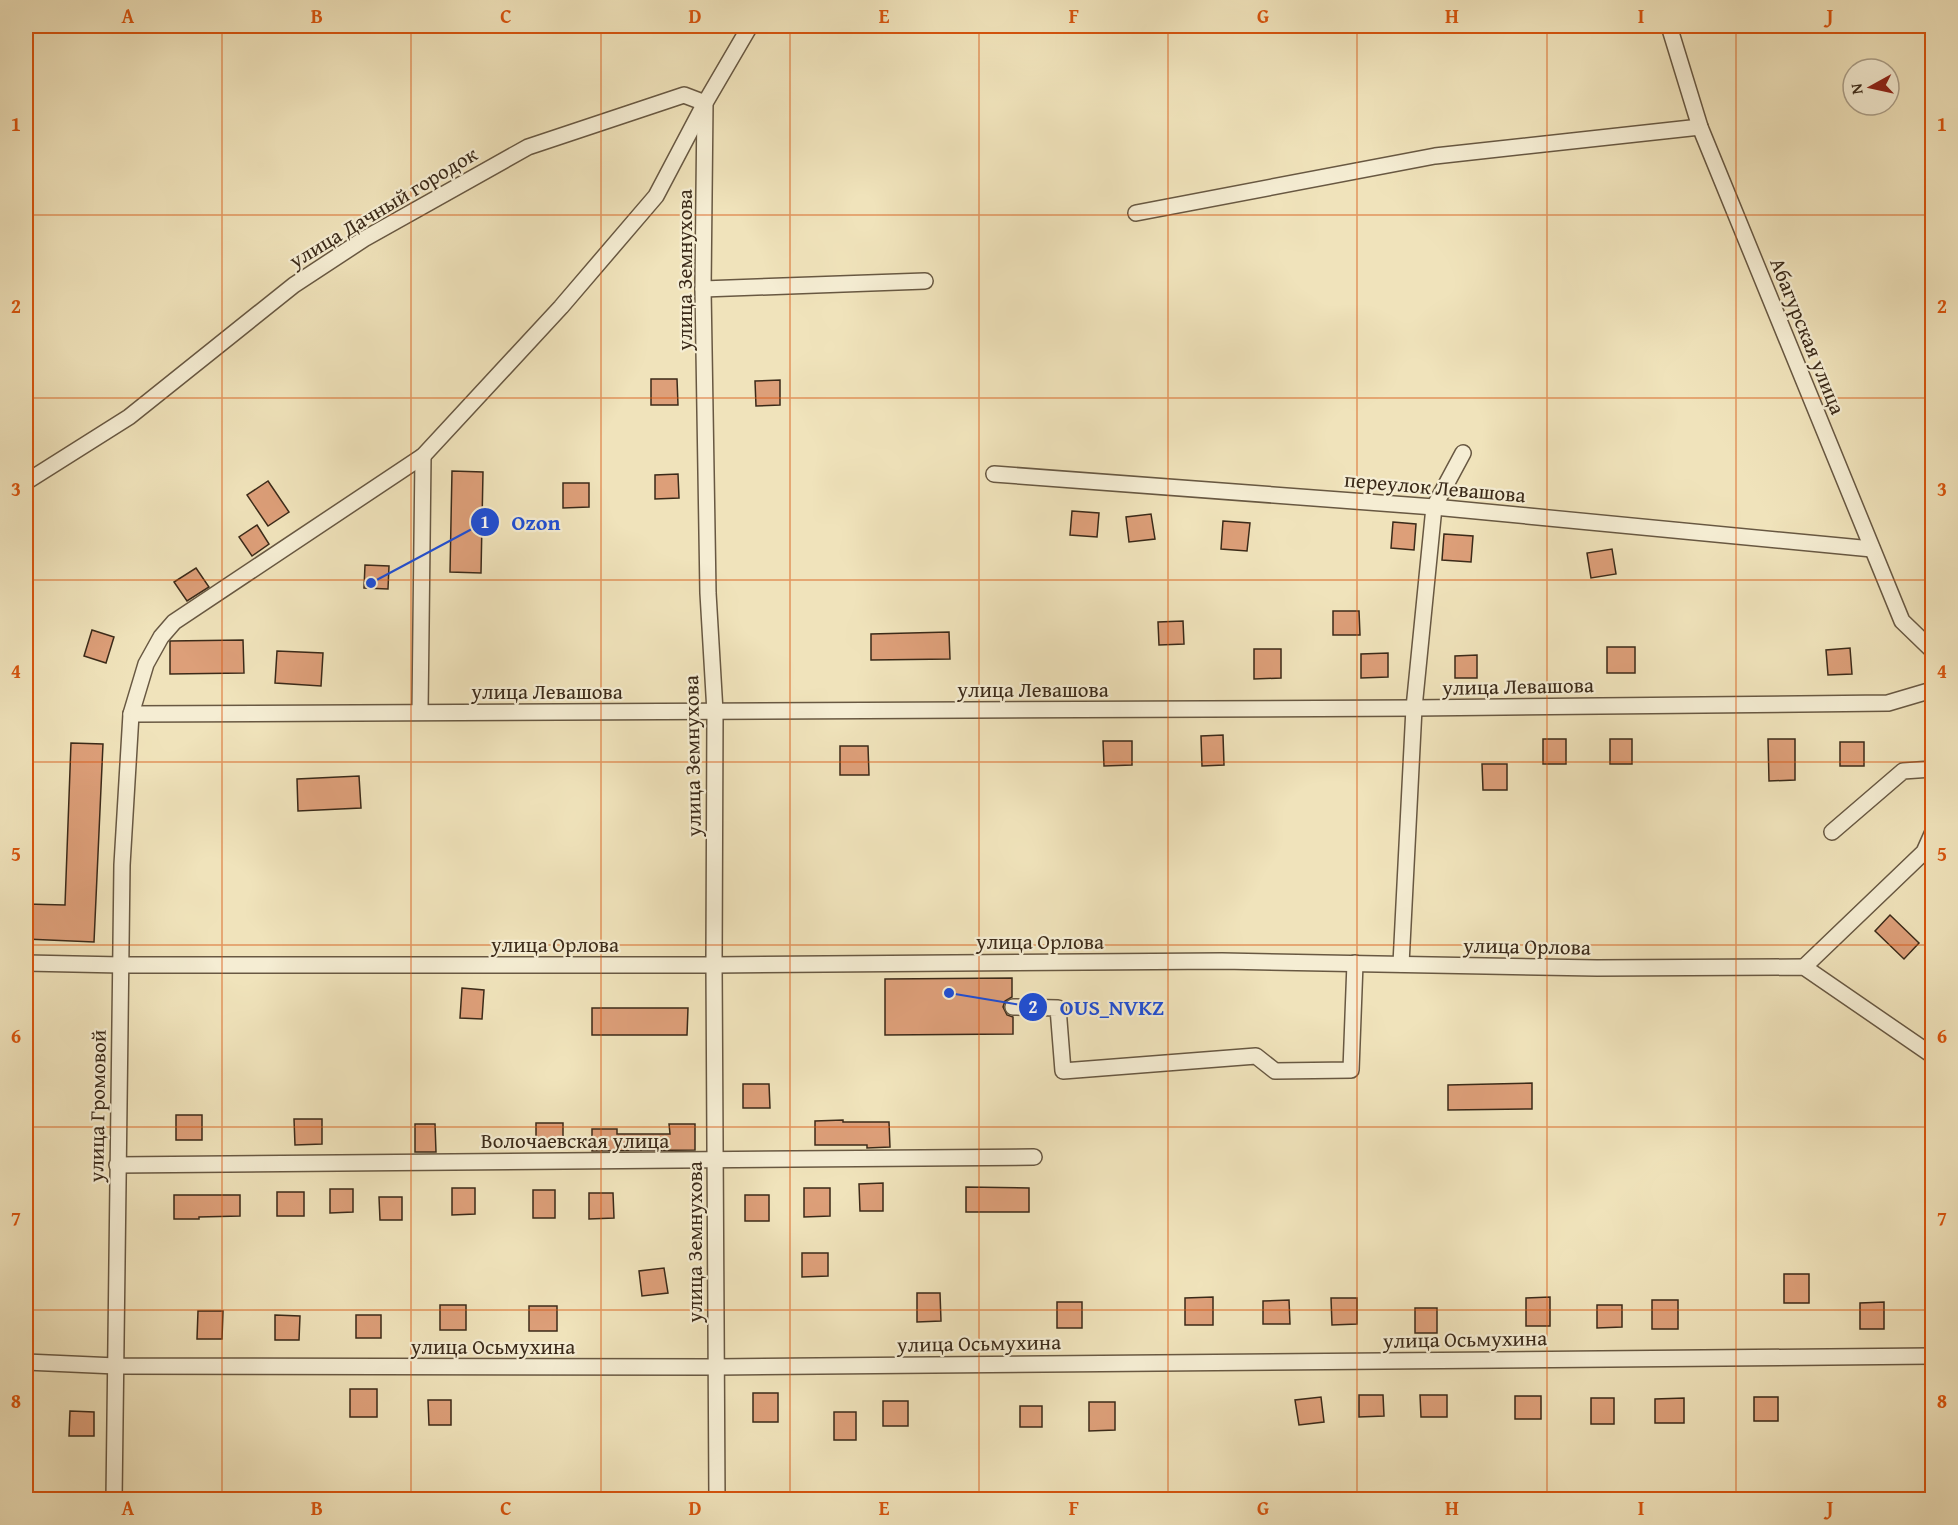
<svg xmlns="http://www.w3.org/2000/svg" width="1958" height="1525" viewBox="0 0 1958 1525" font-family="'Gentium Book Plus',serif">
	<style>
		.building { fill: #dd9f79; stroke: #3b2a19; stroke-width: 1.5 }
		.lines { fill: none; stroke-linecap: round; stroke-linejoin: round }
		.minor-casing { stroke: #685842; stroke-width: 18 }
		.minor { stroke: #f5edd3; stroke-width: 15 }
		.grid { fill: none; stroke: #d7540d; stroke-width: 1.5; stroke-opacity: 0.55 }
		.labels { text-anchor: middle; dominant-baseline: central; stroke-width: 4.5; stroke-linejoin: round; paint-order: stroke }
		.street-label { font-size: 21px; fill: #3b2a19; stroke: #f5edd3 }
		.leader { fill: none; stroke: #1d4ed8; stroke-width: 2 }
		.callout-dot { fill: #1d4ed8; stroke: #f5edd3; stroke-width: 2 }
		.mark-label { font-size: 18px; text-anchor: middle; font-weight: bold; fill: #fff }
		.callout-label { font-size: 22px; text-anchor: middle; font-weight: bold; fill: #1d4ed8; stroke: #f5edd3; stroke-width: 4.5; stroke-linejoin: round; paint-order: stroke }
		.neatline { fill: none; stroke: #d7540d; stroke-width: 2 }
		.grid-label { font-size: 20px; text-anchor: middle; font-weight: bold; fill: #d7540d }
	</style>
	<rect width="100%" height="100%" fill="#f0e3bb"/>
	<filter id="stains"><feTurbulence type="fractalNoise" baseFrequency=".00333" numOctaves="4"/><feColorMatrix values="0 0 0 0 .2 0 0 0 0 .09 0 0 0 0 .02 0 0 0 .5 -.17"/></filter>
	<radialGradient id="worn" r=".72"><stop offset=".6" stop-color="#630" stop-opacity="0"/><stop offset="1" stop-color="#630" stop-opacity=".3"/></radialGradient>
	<!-- building -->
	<g class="building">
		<path d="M651 379H677L678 405H651Z"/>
		<path d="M780 380V405L756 406 755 381Z"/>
		<path d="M452 471 483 472 481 573 450 572Z"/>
		<path d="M678 474 679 498 655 499V475Z"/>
		<path d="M268 481 289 512 268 526 247 495Z"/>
		<path d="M563 483H589V507L563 508Z"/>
		<path d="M1072 511 1099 513 1097 537 1070 535Z"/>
		<path d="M1151 514 1155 539 1129 542 1126 517Z"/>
		<path d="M1223 521 1250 523 1247 551 1221 549Z"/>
		<path d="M1393 522 1416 524 1414 550 1391 548Z"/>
		<path d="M257 525 269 544 252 556 239 537Z"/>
		<path d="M1444 534 1473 536 1471 562 1442 560Z"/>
		<path d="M1612 549 1616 574 1591 578 1587 553Z"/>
		<path d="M365 565 389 566 388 589 364 588Z"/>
		<path d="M196 568 209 587 187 601 174 582Z"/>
		<path d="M1333 611H1359L1360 635H1333Z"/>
		<path d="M1183 621 1184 644 1159 645 1158 622Z"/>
		<path d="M92 630 114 637 106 663 84 656Z"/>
		<path d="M949 632 950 659 871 660V634Z"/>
		<path d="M243 640 244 673 170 674V641Z"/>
		<rect x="1607" y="647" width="28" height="26"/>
		<path d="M1850 648 1852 674 1828 675 1826 650Z"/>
		<path d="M1254 649H1281V678L1254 679Z"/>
		<path d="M277 651 323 653 321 686 275 683Z"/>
		<path d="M1388 653V677L1361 678V654Z"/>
		<path d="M1477 655V678H1455V656Z"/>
		<path d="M1223 735 1224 765 1202 766 1201 736Z"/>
		<rect x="1543" y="739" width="23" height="25"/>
		<rect x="1610" y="739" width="22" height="25"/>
		<path d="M1768 739H1795V780L1769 781Z"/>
		<path d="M1103 741H1132V765L1104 766Z"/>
		<rect x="1840" y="742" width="24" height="24"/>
		<path d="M71 743 103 744 94 942 26 939V904L65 905Z"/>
		<path d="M840 746H868L869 775H840Z"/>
		<path d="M1482 764H1507V790H1483Z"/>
		<path d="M359 776 361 808 298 811 297 779Z"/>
		<path d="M1890 915 1919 943 1904 959 1875 931Z"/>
		<path d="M1012 978V997L1005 1001 1003 1007 1007 1015 1013 1017V1034L885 1035V979Z"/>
		<path d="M462 988 484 990 482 1019 460 1018Z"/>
		<path d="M592 1008H688L687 1035H592Z"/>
		<path d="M1532 1083V1109L1448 1110V1085Z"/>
		<path d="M743 1084H769L770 1108H743Z"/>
		<rect x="176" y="1115" width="26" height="25"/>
		<path d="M294 1119H322V1144L295 1145Z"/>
		<path d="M843 1120V1122H889L890 1147 867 1148V1145H815V1121Z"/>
		<rect x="536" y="1123" width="27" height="22"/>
		<path d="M415 1124H435L436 1152H415Z"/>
		<path d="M669 1124H695V1150L592 1151V1129H617V1134H670Z"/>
		<path d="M883 1183V1211H860L859 1184Z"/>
		<path d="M966 1187 1029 1188V1212H966Z"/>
		<path d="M452 1188H475V1214L452 1215Z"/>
		<path d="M804 1188H830V1216L804 1217Z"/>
		<path d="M330 1189H353V1212L330 1213Z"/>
		<rect x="533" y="1190" width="22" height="28"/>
		<rect x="277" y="1192" width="27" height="24"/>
		<path d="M589 1193H613L614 1218 589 1219Z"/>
		<path d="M174 1195H240V1216L199 1217V1219H174Z"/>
		<rect x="745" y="1195" width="24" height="26"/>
		<path d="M379 1197H402V1220H380Z"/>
		<path d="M802 1253H828V1276L802 1277Z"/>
		<path d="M664 1268 668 1293 642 1296 639 1271Z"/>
		<rect x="1784" y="1274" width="25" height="29"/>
		<path d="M917 1293H940L941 1321 917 1322Z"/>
		<path d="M1213 1297V1325H1185V1298Z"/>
		<path d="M1550 1297V1326H1526V1298Z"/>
		<path d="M1331 1298H1357V1324L1332 1325Z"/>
		<path d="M1289 1300 1290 1324H1263V1301Z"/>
		<rect x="1652" y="1300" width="26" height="29"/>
		<rect x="1057" y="1302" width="25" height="26"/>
		<path d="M1884 1302V1329H1860V1303Z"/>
		<rect x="440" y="1305" width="26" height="25"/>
		<path d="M1597 1305H1622V1327L1597 1328Z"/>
		<rect x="529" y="1306" width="28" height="25"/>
		<rect x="1415" y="1308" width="22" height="25"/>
		<path d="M198 1311H223L222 1339H197Z"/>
		<path d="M275 1315 300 1316 299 1340H275Z"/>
		<rect x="356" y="1315" width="25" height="23"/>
		<rect x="350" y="1389" width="27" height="28"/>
		<rect x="753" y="1393" width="25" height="29"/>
		<path d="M1359 1395H1383L1384 1416 1359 1417Z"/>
		<path d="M1420 1395H1447V1417H1421Z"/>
		<rect x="1515" y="1396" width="26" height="23"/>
		<path d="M1321 1397 1324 1422 1299 1425 1295 1400Z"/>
		<rect x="1754" y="1397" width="24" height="24"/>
		<rect x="1591" y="1398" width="23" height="26"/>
		<path d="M1684 1398V1423H1655V1399Z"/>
		<path d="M428 1400H451V1425H429Z"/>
		<rect x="883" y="1401" width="25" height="25"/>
		<path d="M1089 1402H1115V1430L1089 1431Z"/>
		<rect x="1020" y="1406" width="22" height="21"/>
		<path d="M70 1411 94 1412V1436H69Z"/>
		<rect x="834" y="1412" width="22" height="28"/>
	</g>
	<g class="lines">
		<!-- minor casing -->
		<g class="minor-casing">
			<g id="minor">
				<path d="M1669 26 1700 127 1902 621 1932 650"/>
				<path d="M1136 213 1435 156 1700 127"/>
				<path d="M703 289 925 281"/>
				<path d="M994 474 1434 507 1872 549"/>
				<path d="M26 482 129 417 294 285 364 239 528 147 684 95 705 103 656 196 561 307 423 456 174 622 161 637 146 664 131 714 122 865 114 1500"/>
				<path d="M420 711 423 456"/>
				<path d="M131 714 1414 708 1888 703 1932 690"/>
				<path d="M1832 832 1903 771 1932 769"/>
				<path d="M26 963 121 965H714L1222 961 1597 968 1804 967 1932 1055"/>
				<path d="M1401 964 1414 708 1434 507 1463 453"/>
				<path d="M1804 967 1924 852 1932 834"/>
				<path d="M1013 1007 1058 1008 1063 1071 1256 1056 1275 1071 1351 1070 1355 963"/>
				<path d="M117 1165 1034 1157"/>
				<path d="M26 1362 116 1366 716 1367 1932 1356"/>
				<path d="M717 1500 714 965 715 712 708 593 703 289 705 103 750 26"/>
			</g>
		</g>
		<!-- minor -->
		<use href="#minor" class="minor"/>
	</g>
	<!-- grid -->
	<path class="grid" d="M222 26V1500M411 26V1500M601 26V1500M790 26V1500M979 26V1500M1168 26V1500M1357 26V1500M1547 26V1500M1736 26V1500M26 215H1932M26 398H1932M26 580H1932M26 762H1932M26 945H1932M26 1127H1932M26 1310H1932"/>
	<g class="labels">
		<!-- street labels -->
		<g class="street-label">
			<text transform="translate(383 207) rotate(-31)">улица Дачный городок</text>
			<text transform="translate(684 270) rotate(-90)">улица Земнухова</text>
			<text transform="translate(1808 336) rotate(68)">Абагурская улица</text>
			<text transform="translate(1435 487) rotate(5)">переулок Левашова</text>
			<text transform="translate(1518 686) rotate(-1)">улица Левашова</text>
			<text x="1033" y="689">улица Левашова</text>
			<text x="547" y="691">улица Левашова</text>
			<text transform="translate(692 756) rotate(-91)">улица Земнухова</text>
			<text x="1040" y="941">улица Орлова</text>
			<text x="555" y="944">улица Орлова</text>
			<text transform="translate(1527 946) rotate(1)">улица Орлова</text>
			<text transform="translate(97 1106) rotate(-89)">улица Громовой</text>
			<text x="575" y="1140">Волочаевская улица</text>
			<text transform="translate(694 1242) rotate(-90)">улица Земнухова</text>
			<text transform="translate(1465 1339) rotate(-1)">улица Осьмухина</text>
			<text transform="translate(979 1343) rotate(-1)">улица Осьмухина</text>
			<text x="493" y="1346">улица Осьмухина</text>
		</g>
	</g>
	<!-- callouts -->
	<path class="leader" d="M371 583L485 522M949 993L1033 1007"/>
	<g class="callout-dot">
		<circle cx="371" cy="583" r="6"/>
		<circle cx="949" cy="993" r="6"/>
		<circle cx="485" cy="522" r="15"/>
		<circle cx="1033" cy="1007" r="15"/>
	</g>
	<g class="mark-label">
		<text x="485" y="528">1</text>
		<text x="1033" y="1013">2</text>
	</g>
	<g class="callout-label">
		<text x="536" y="530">Ozon</text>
		<text x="1112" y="1015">OUS_NVKZ</text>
	</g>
	<!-- margin -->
	<rect width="1958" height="1525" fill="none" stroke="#f0e3bb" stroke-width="66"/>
	<!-- north arrow -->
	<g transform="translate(1871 87) rotate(262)"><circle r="28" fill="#f5edd3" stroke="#ab9f89" stroke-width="1.5"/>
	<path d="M0-4.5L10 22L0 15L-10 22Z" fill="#8f2418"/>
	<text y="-9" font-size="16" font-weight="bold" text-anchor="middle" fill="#3b2a19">N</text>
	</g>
	<rect x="33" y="33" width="1892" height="1459" class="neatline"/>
	<g class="grid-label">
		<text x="128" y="23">A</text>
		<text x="317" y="23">B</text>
		<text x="506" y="23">C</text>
		<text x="695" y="23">D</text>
		<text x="884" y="23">E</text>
		<text x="1074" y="23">F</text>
		<text x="1263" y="23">G</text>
		<text x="1452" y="23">H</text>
		<text x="1641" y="23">I</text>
		<text x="1830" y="23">J</text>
		<text x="16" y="131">1</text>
		<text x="1942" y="131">1</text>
		<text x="16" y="313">2</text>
		<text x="1942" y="313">2</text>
		<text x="16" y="496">3</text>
		<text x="1942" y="496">3</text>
		<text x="16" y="678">4</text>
		<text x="1942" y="678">4</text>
		<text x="16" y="861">5</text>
		<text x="1942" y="861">5</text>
		<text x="16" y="1043">6</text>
		<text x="1942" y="1043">6</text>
		<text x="16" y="1225">7</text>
		<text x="1942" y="1225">7</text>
		<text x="16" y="1408">8</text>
		<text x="1942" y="1408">8</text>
		<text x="128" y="1515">A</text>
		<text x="317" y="1515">B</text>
		<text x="506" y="1515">C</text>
		<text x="695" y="1515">D</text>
		<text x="884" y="1515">E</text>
		<text x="1074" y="1515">F</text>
		<text x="1263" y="1515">G</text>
		<text x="1452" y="1515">H</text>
		<text x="1641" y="1515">I</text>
		<text x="1830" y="1515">J</text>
	</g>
	<rect width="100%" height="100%" filter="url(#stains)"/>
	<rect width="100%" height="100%" fill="url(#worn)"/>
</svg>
